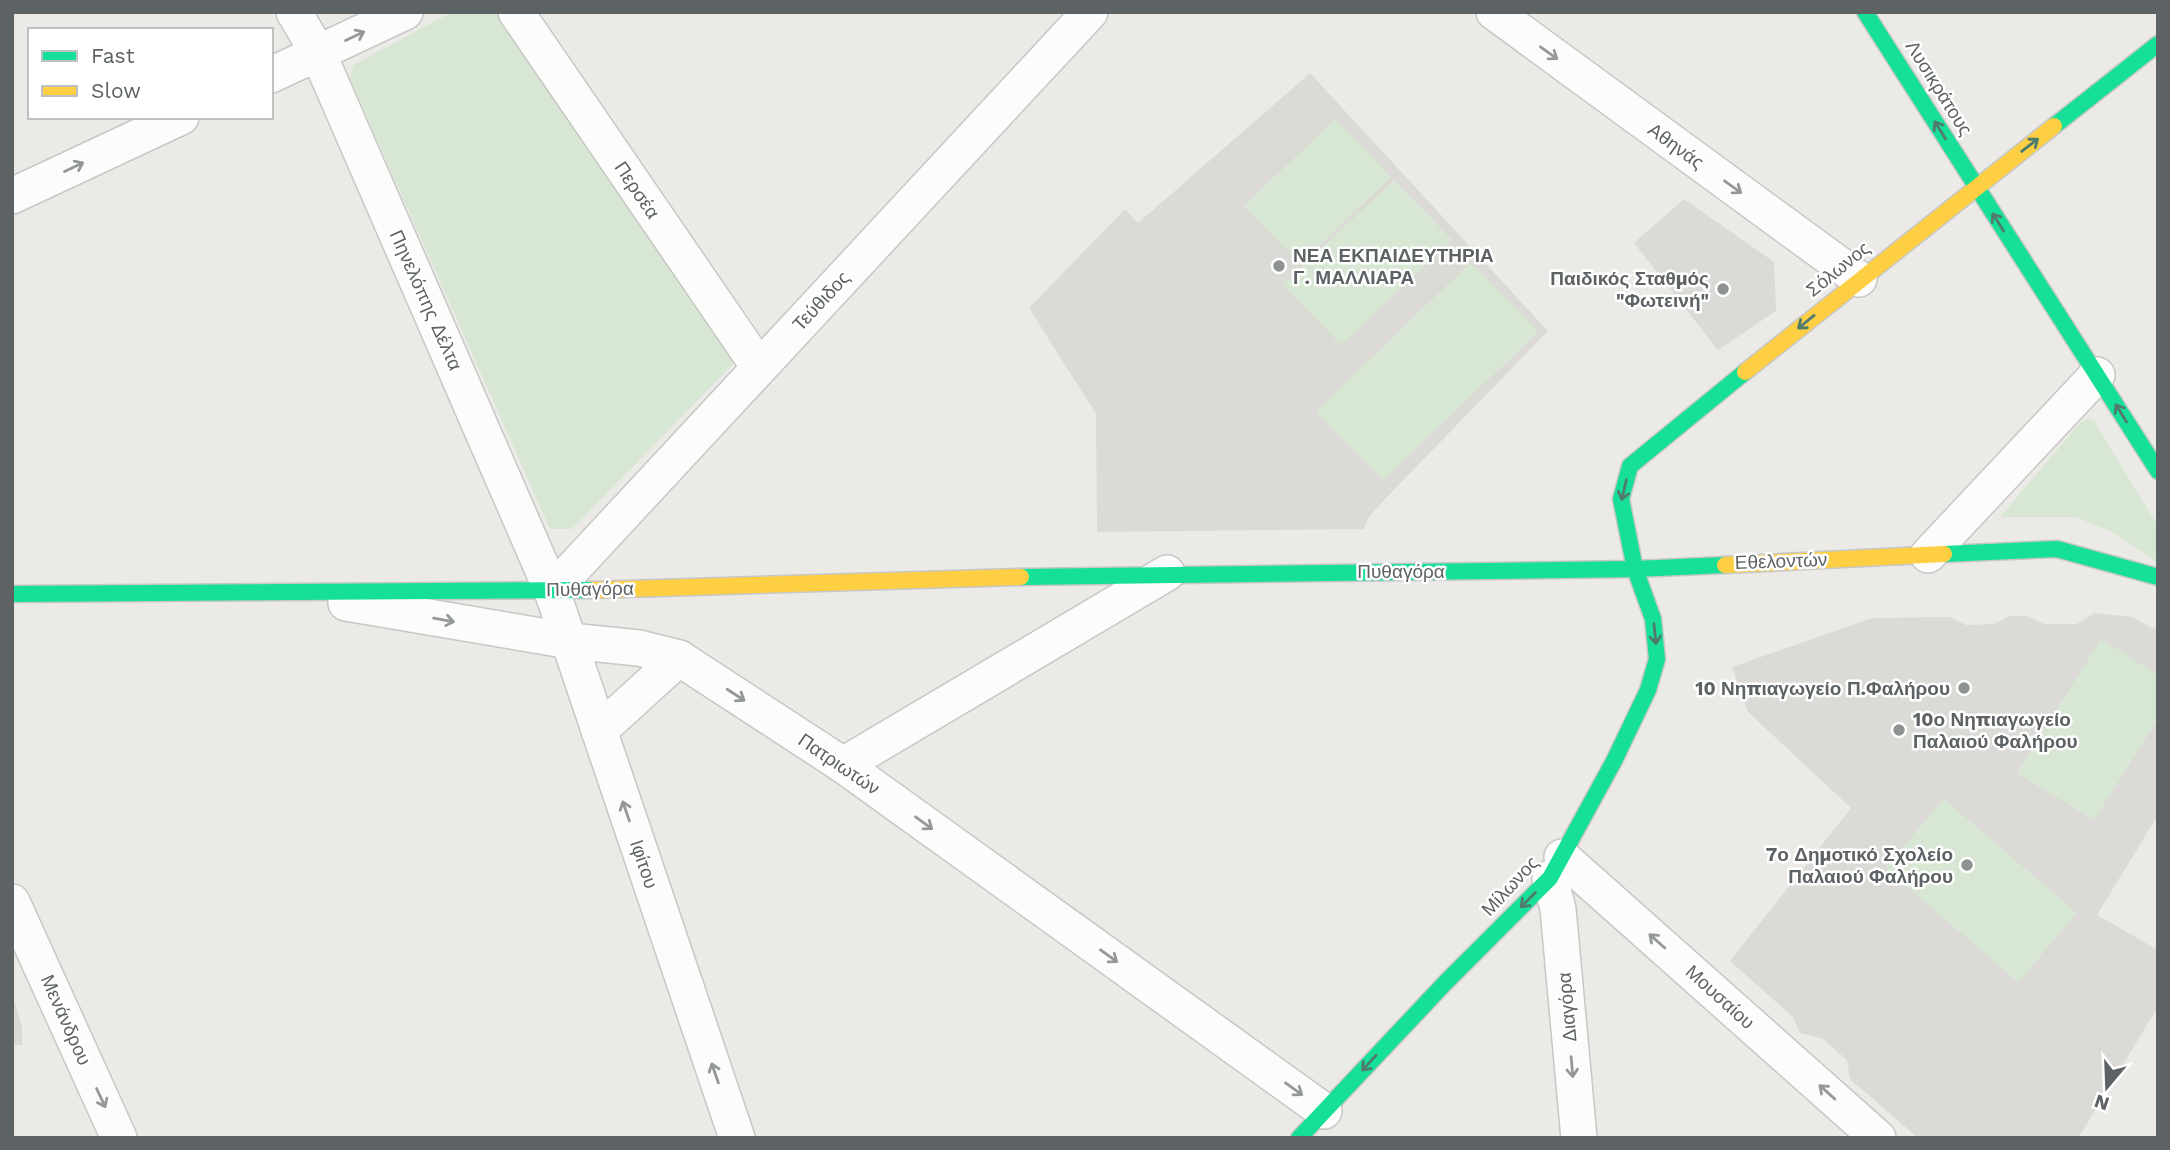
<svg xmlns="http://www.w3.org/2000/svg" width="2170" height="1150" viewBox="0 0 2170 1150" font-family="'Work Sans',sans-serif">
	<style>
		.education { fill: #dcdad6 }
		.green { fill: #d8e7d4 }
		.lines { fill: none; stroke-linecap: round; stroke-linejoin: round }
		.street-casing { stroke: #c7c7c7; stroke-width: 38 }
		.fast-casing { stroke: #c6c7c7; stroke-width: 19 }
		.slow-casing { stroke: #c6c7c7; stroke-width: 19 }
		.street { stroke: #fcfcfb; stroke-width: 35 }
		.fast { stroke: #16e098; stroke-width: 16 }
		.slow { stroke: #ffcf43; stroke-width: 16 }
		.oneway { stroke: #95989a }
		.oneway2 { stroke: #4f7b6f }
		.poi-dot { fill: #8f9292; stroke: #fff; stroke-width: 2.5 }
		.labels { text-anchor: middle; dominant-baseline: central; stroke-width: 5; stroke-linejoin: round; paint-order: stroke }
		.street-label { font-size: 19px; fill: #5d6265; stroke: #fff }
		.poi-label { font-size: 19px; font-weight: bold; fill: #5d6265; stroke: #fff; text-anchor: end }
	</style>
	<rect width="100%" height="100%" fill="#eceae7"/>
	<!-- education -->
	<g class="education">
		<path d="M1310 73 1548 331 1385 499 1368 518 1364 529 1097 532 1096 414 1029 308 1125 209 1138 223Z"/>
		<path d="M1684 199 1774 262 1776 311 1718 350 1634 243Z"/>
		<path d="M2094 613 2132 617 2158 631V815L2097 915 2158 950V1007L2078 1138H1918L1850 1079 1847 1060 1823 1039 1800 1033 1793 1017 1730 961 1851 808 1748 712 1732 667 1872 618 1950 617 1966 625 1994 624 2010 616H2028L2044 624H2077Z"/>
		<path d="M12 993 22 1027V1045H12Z"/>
	</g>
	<!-- green -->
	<g class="green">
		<path d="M452 12H503L736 361 572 529H550L350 79 353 65Z"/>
		<path d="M1335 119 1391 177 1300 264 1244 206Z"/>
		<path d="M1394 180 1452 240 1341 345 1283 285Z"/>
		<path d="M1471 262 1538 332 1383 480 1316 412Z"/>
		<path d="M2087 419 2094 421 2158 526V563L2112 532 2076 517H2000L2079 424Z"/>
		<path d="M2101 639 2158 675V719L2094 820 2017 773Z"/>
		<path d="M1944 799 2077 913 2018 982 1885 868Z"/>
	</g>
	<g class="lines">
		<!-- street casing -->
		<g class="street-casing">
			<g id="street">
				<path d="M294 12 318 53 552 591 737 1138"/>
				<path d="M516 12 759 367"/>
				<path d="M1494 12 1859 279"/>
				<path d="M271 75 405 12"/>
				<path d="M12 196 181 117"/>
				<path d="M1928 555 2097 375"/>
				<path d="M552 591 1090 12"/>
				<path d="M346 603 570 641 639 648 679 658 843 765 1324 1111"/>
				<path d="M599 731 679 658"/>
				<path d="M843 765 1167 573"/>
				<path d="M1562 857 1878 1138"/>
				<path d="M1550 878 1558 909 1579 1138"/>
				<path d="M12 902 119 1138"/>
			</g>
		</g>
		<!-- fast casing -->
		<g class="fast-casing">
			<g id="fast">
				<path d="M1865 12 2158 471"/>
				<path d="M2054 126 2158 44"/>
				<path d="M1944 554 2057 549 2158 577"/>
				<path d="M1021 577 1635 569 1725 565"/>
				<path d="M12 594 593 590"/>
				<path d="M1299 1138 1446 982 1550 878 1614 761 1648 690 1657 659 1653 619 1635 569 1621 499 1630 466 1745 372"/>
			</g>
		</g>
		<!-- slow casing -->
		<g class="slow-casing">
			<g id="slow">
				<path d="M1745 372 2054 126"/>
				<path d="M1725 565 1944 554"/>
				<path d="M593 590 1021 577"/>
			</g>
		</g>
		<!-- street -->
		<use href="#street" class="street"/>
		<!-- fast -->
		<use href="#fast" class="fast"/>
		<!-- slow -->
		<use href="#slow" class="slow"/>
	</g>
	<!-- one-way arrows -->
	<defs><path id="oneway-shaft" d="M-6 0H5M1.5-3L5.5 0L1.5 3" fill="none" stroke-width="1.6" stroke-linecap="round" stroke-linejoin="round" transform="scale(1.75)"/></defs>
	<g class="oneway">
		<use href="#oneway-shaft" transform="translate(355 36) rotate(-25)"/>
		<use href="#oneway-shaft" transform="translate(1549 53) rotate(36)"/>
		<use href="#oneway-shaft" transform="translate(74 167) rotate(-25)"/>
		<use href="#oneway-shaft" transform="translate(1733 187) rotate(36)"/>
		<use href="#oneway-shaft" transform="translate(444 620) rotate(10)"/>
		<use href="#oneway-shaft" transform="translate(736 695) rotate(33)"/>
		<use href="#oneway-shaft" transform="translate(626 811) rotate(-109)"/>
		<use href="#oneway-shaft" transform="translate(924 823) rotate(36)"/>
		<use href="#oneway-shaft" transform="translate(1657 941) rotate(-138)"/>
		<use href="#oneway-shaft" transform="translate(1109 956) rotate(36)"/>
		<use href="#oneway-shaft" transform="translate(1572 1067) rotate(85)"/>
		<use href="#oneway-shaft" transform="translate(715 1073) rotate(-109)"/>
		<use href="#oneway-shaft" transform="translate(1294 1089) rotate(36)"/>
		<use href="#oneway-shaft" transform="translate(1827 1092) rotate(-138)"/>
		<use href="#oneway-shaft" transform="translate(101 1098) rotate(65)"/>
	</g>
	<g class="oneway2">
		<use href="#oneway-shaft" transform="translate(1940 130) rotate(-122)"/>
		<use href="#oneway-shaft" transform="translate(2030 145) rotate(-38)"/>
		<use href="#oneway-shaft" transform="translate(1998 222) rotate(-122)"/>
		<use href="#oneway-shaft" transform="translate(1806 322) rotate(141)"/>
		<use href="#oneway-shaft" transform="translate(2121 413) rotate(-122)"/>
		<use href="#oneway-shaft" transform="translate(1624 490) rotate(103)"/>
		<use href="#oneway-shaft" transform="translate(1655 634) rotate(84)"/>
		<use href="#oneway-shaft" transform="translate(1528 900) rotate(135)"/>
		<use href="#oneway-shaft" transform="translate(1369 1063) rotate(133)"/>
	</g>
	<!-- markers -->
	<g class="poi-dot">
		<circle cx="1279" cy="266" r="7"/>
		<circle cx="1723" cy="289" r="7"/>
		<circle cx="1964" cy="688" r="7"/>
		<circle cx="1899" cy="730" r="7"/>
		<circle cx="1967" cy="865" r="7"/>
	</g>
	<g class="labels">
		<!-- street labels -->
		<g class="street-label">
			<text transform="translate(1939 88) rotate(58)">Λυσικράτους</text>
			<text transform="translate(1676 146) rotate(36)">Αθηνάς</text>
			<text transform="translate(637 190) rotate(56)">Περσέα</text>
			<text transform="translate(1838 269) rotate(-39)">Σόλωνος</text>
			<text transform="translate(426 300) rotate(66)">Πηνελόπης Δέλτα</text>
			<text transform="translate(821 301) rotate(-47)">Τεύθιδος</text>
			<text transform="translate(1781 561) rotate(-2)">Εθελοντών</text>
			<text x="1401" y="571">Πυθαγόρα</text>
			<text transform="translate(590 589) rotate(-1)">Πυθαγόρα</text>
			<text transform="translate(839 764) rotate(34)">Πατριωτών</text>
			<text transform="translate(644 864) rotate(71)">Ιφίτου</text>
			<text transform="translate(1510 886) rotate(-47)">Μίλωνος</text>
			<text transform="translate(1720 997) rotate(42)">Μουσαίου</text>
			<text transform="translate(1567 1007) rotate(-95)">Διαγόρα</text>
			<text transform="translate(66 1020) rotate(66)">Μενάνδρου</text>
		</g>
		<!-- poi labels -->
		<g class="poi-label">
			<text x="1293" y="255" text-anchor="start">ΝΕΑ ΕΚΠΑΙΔΕΥΤΗΡΙΑ<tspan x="1293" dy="22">Γ. ΜΑΛΛΙΑΡΑ</tspan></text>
			<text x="1709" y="278">Παιδικός Σταθμός<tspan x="1709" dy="22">"Φωτεινή"</tspan></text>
			<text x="1950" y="688">10 Νηπιαγωγείο Π.Φαλήρου</text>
			<text x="1913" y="719" text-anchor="start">10ο Νηπιαγωγείο<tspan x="1913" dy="22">Παλαιού Φαλήρου</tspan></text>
			<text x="1953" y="854">7ο Δημοτικό Σχολείο<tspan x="1953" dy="22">Παλαιού Φαλήρου</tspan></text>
		</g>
	</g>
	<!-- border -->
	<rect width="2170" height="1150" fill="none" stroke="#5d6265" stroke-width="28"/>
	<!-- legend -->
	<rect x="28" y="28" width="245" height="91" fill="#ffffff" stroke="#bec0c1" stroke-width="2"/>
	<rect x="42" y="51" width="35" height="10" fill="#16e098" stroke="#bec0c1" stroke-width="2"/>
	<text x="91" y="63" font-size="21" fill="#5d6265">Fast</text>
	<rect x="42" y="86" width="35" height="10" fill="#ffcf43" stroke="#bec0c1" stroke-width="2"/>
	<text x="91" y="98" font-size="21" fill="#5d6265">Slow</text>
	<!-- north arrow -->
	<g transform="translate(2107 1087) rotate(199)" stroke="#ffffff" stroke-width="5" paint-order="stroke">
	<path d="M0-5L12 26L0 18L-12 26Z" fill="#5d6265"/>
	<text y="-10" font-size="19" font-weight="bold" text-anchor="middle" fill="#5d6265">N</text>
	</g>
</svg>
